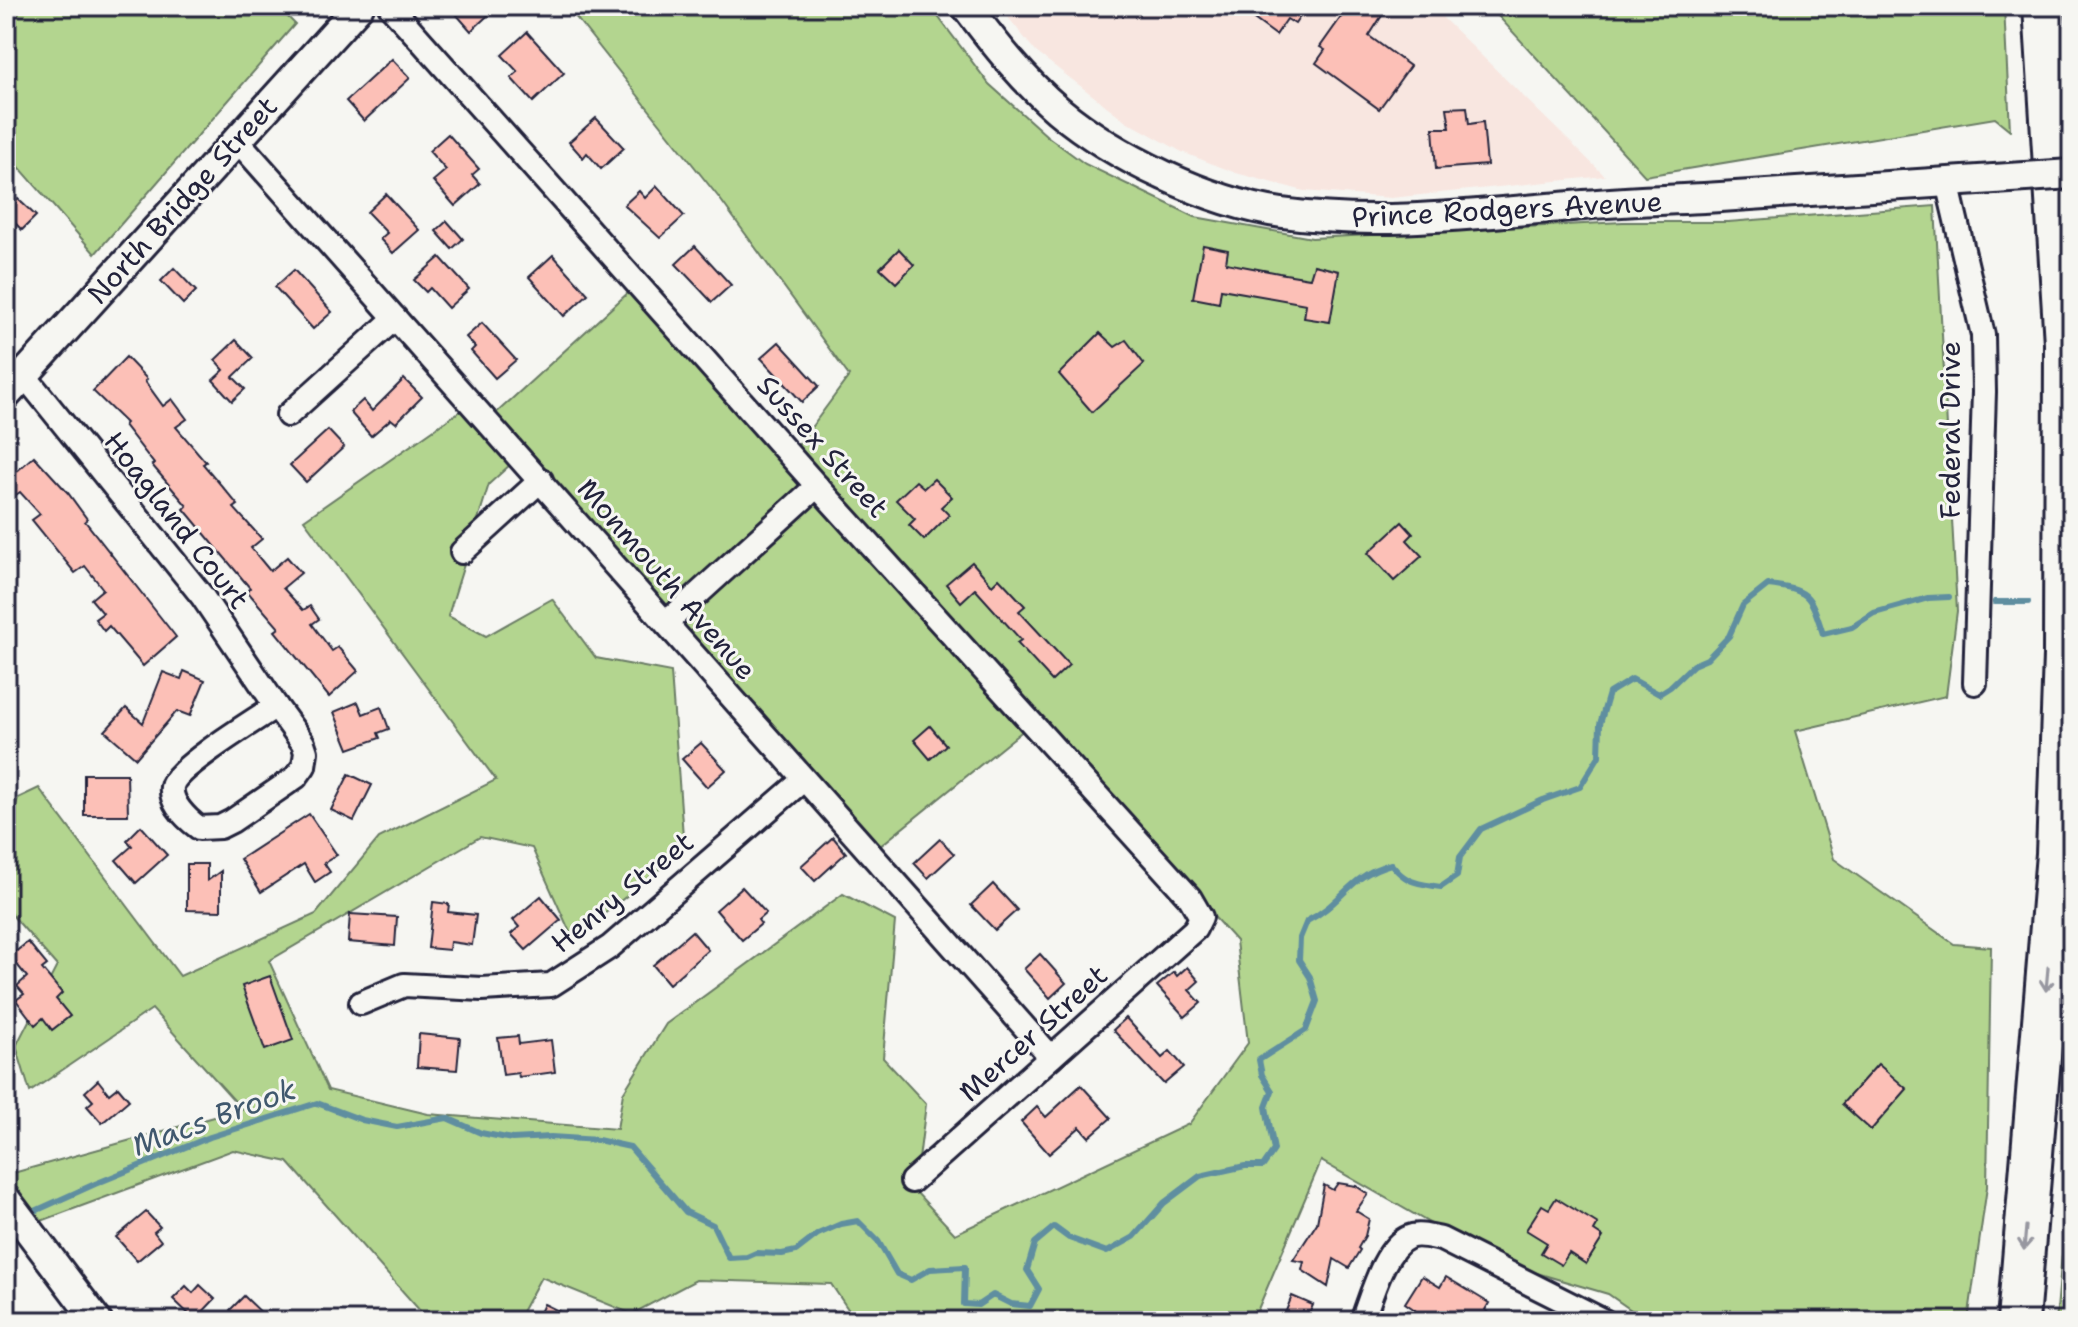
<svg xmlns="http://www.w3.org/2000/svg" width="2078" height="1327" viewBox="0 0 2078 1327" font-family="'Shantell Sans',sans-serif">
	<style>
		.built { fill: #f8e6e0 }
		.green { fill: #b3d58f; stroke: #6a7c65; stroke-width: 2; fill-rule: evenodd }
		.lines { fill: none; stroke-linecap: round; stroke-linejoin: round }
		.stream { stroke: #5f8ea0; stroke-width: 6 }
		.building { fill: #fcc0b7; stroke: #22223b; stroke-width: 2 }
		.minor-casing { stroke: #22223b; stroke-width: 28 }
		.tertiary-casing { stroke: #22223b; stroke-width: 34 }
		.motorway-casing { stroke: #22223b; stroke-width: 46 }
		.minor { stroke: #f6f6f2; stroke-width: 22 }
		.tertiary { stroke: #f6f6f2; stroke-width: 28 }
		.motorway { stroke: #f6f6f2; stroke-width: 40 }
		.tertiary-bridge-casing { stroke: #22223b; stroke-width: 34; stroke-linecap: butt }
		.tertiary-bridge { stroke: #f6f6f2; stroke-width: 28 }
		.oneway { stroke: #9797a0 }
		.labels { text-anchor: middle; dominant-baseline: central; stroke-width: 6; stroke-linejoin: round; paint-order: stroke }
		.street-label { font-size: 28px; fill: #22223b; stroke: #f6f6f2 }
		.water-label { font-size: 30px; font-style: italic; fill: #40586e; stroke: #f6f6f2 }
	</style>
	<rect width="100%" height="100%" fill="#f6f6f2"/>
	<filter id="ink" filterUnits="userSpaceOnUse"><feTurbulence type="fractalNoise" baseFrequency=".0125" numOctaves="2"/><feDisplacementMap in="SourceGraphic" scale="16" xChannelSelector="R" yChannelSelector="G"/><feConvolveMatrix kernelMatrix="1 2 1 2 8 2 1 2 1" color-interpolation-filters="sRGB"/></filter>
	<g filter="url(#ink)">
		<!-- built -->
		<path class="built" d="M999 6H1426L1442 17 1605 176 1391 198 1304 191 1236 173 1182 152 1126 121 1036 52Z"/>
		<!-- green -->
		<g class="green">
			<path d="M6 6H277L295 24 95 254 6 152Z"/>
			<path d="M567 6H930L989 84 1047 136 1085 164 1195 217 1312 238 1623 222H1728L1935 206 1957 611 1946 696 1795 731 1834 859 1954 944 1991 947 1987 1187 1968 1321H1647L1608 1294 1496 1261 1321 1161 1253 1321H856L831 1284 696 1280 632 1314 541 1277 517 1321H483L465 1314V1321H429L288 1162 233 1150 6 1234V1175L242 1109 152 1009 30 1092 16 1046 57 966 6 908V843L18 798 39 788 180 976 316 914 379 838 496 780 304 520 476 400 493 416 641 281 793 452 849 376 720 199ZM524 452 874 851 1036 720 1236 941 1248 1043 1189 1124 955 1234 915 1191 926 1104 883 1058 895 921 843 894 666 1024 623 1093 617 1129 428 1114 328 1090 269 961 480 837 532 848 573 939 684 850 671 672 596 658 552 599 486 636 448 616 489 484Z"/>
			<path d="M1489 6H2004L2010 130 1995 118 1645 176Z"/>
			<path d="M2072 1142V1321H2056Z"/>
		</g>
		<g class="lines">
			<!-- stream -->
			<g class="stream">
				<path d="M1995 602H2028"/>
				<path d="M33 1212 95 1184 210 1137 317 1103 362 1120 397 1127 447 1118 481 1133 512 1139 551 1137 598 1140 630 1147 686 1212 713 1225 729 1258 747 1257 756 1253 782 1254 796 1251 818 1234 841 1224 858 1221 878 1241 897 1274 911 1280 930 1269 965 1267 964 1304 978 1305 993 1295 1011 1304 1030 1306 1039 1289 1027 1270 1035 1243 1054 1227 1069 1238 1107 1252 1134 1237 1164 1203 1200 1176 1245 1166H1263L1274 1150 1266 1107 1272 1091 1262 1075 1259 1060 1306 1030 1317 1001 1310 977 1299 960 1300 938 1307 921C1342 904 1349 875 1391 864 1407 884 1417 883 1441 887L1457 876 1460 857 1481 829 1543 800 1580 787 1599 756 1600 724 1609 693 1632 679 1659 694 1670 687 1693 665 1707 659 1729 636 1743 605 1768 585C1810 590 1810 594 1823 634L1852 627 1874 613 1928 598 1949 597"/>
			</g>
		</g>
		<!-- building -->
		<g class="building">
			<path d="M449 6H498L471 31Z"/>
			<path d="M1236 6H1307L1295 24 1287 19 1276 35Z"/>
			<path d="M1349 6H1388L1369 36 1410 66 1379 109 1316 63 1325 50 1320 47Z"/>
			<path d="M527 32 564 73 533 102 511 78 518 72 502 55Z"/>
			<path d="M392 59 410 78 364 121 346 101Z"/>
			<path d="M1467 107 1469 124 1483 122 1487 165 1436 169 1433 128H1450L1447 108Z"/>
			<path d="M596 118 624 148 601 169 587 153 583 158 569 142Z"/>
			<path d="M448 134 479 169 472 175 480 184 455 206 433 181 446 170 429 151Z"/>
			<path d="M657 186 684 216 660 238 624 205 639 191 645 198Z"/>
			<path d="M386 194 419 230 393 253 380 239 387 233 367 212Z"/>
			<path d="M18 199 36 216 22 230 6 214Z"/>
			<path d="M447 221 463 239 452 249 436 231Z"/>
			<path d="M1203 245 1228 250 1226 263 1279 273 1310 278 1314 265 1339 271 1330 322 1304 318 1306 304 1221 289 1219 303 1193 298Z"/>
			<path d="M695 246 731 285 712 302 676 264Z"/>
			<path d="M899 249 914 265 896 283 880 268Z"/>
			<path d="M553 255 588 294 564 316 529 277Z"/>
			<path d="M440 257 469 289 448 308 430 288 426 292 414 280Z"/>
			<path d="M174 268 196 291 183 304 161 281Z"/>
			<path d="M294 270 332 312 313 329 275 287Z"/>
			<path d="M482 323 516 360 495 378 471 351 475 347 466 337Z"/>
			<path d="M1100 333 1115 347 1126 340 1144 364 1092 412 1059 374Z"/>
			<path d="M236 340 253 358 233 377 245 389 232 401 213 380 224 370 215 360Z"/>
			<path d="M779 342 819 386 802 402 761 358Z"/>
			<path d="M126 357 147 379 145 381 163 406 172 399 187 419 176 427 206 462 203 464 238 505 234 508 262 539 251 548 270 571 287 557 301 573 283 588 303 610 310 606 319 619 312 624 332 651 338 647 358 671 329 697 275 631 279 628 247 591 250 588 184 509 187 506 152 465 154 464 124 425 126 423 93 391Z"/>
			<path d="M404 379 422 397 396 423 391 419 371 436 350 412 363 400 372 411Z"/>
			<path d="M328 430 344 447 306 482 290 465Z"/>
			<path d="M34 456 68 493 87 519 85 521 176 637 143 666 109 626 104 631 95 619 103 613 91 599 103 589 85 566 75 573 32 520 40 514 20 492 13 497 6 489V481Z"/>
			<path d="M934 479 952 497 941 507 949 515 924 540 909 525 915 519 896 500 916 481 924 488Z"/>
			<path d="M1402 522 1413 534 1407 540 1422 556 1394 581 1368 553Z"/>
			<path d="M972 562 992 585 999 578 1025 606 1019 611 1069 665 1052 681 1017 643 1021 640 975 589 961 602 946 584Z"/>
			<path d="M184 671 205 680 190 716 177 711 136 758 105 731 126 708 143 723 163 672 181 679Z"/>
			<path d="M358 702 363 714 381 707 389 729 378 733 380 738 349 749 334 712Z"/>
			<path d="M930 726 946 745 930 759 914 740Z"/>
			<path d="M701 743 726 770 707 787 682 759Z"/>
			<path d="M84 774H127L128 815H84Z"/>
			<path d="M349 774 372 785 354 821 331 810Z"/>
			<path d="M309 814 337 855 324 863 330 872 315 882 304 864 261 892 240 859Z"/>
			<path d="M141 826 167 855 136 883 116 860 132 846 127 840Z"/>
			<path d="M833 837 846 853 815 881 801 866Z"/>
			<path d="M940 839 954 854 928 878 914 863Z"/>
			<path d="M187 864H207V881L221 871V911L187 910Z"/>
			<path d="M993 884 1017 910 995 930 971 905Z"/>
			<path d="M742 887 766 913 758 920 761 924 742 940 716 910Z"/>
			<path d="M541 896 561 920 526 950 511 934 519 927 513 920Z"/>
			<path d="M433 902 449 904 448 912 476 915 472 945 450 942 449 950 428 948Z"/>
			<path d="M350 914 397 917 395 946 348 942Z"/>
			<path d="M692 931 708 950 669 984 653 965Z"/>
			<path d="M28 942 47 965 42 969 62 993 56 999 70 1016 52 1030 43 1018 35 1025 16 1000 24 994 17 986 27 977 10 956Z"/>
			<path d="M1040 954 1066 983 1050 998 1024 969Z"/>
			<path d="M1187 967 1199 981 1189 990 1201 1003 1185 1017 1157 986 1174 972 1177 976Z"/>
			<path d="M270 976 293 1040 265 1050 242 986Z"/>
			<path d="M1126 1018 1162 1058 1170 1051 1184 1067 1164 1084 1113 1030Z"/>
			<path d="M419 1034 460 1038 457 1070 417 1067Z"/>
			<path d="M518 1036 519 1044 551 1040 555 1072 519 1077 518 1073 503 1075 498 1038Z"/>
			<path d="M1878 1064 1907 1089 1871 1130 1842 1104Z"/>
			<path d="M98 1080 109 1094 118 1087 129 1100 102 1123 87 1106 93 1101 85 1092Z"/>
			<path d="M1081 1085 1111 1118 1089 1137 1080 1127 1049 1154 1021 1122 1037 1107 1046 1117Z"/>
			<path d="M1338 1183 1356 1186 1368 1194 1356 1211 1369 1219 1365 1236 1358 1248 1360 1250 1349 1268 1334 1259 1328 1287 1302 1270 1304 1262 1293 1260 1317 1223 1324 1185 1333 1190Z"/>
			<path d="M1556 1198 1598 1224 1594 1231 1603 1237 1586 1264 1569 1253 1561 1265 1541 1253 1547 1243 1526 1230 1542 1205 1549 1209Z"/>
			<path d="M146 1212 160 1227 154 1232 161 1241 137 1261 116 1237Z"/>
			<path d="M1422 1276 1440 1287 1446 1277 1489 1303 1485 1310 1502 1321H1408L1415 1310 1405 1303Z"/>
			<path d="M200 1285 215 1299 195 1320 173 1299 186 1286 193 1293Z"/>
			<path d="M244 1296 270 1321H240L230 1310Z"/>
			<path d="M1292 1296 1313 1305 1306 1321H1282Z"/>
			<path d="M544 1304 579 1321H536Z"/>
		</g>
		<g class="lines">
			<!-- minor casing -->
			<g class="minor-casing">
				<g id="minor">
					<path d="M390 6 817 486 1190 898 1201 917 1195 929 912 1181"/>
					<path d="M237 140 1051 1057"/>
					<path d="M1947 182 1983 335 1984 392 1975 683"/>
					<path d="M24 375 202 596 276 706"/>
					<path d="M288 415 395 318"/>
					<path d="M462 552 541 480"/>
					<path d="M666 623 817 486"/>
					<path d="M276 706 303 743 306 752 304 766 296 777 232 821 220 827 199 828C187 819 170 803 172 787 174 769 258 718 276 706Z"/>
					<path d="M361 1003 404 985 482 989 551 985 610 947 803 780"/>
					<path d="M1362 1321C1371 1298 1384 1247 1409 1237 1418 1233 1431 1237 1441 1239L1604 1321"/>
				</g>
			</g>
			<!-- tertiary casing -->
			<g class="tertiary-casing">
				<g id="tertiary">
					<path d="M966 6C994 43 1023 80 1058 110 1114 157 1210 203 1282 213 1382 227 1484 213 1584 205 1624 201 1664 200 1704 198 1801 192 1898 185 1994 179"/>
					<path d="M6 395 359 6"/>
					<path d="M6 1200 97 1321"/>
				</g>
			</g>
			<!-- motorway casing -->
			<g class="motorway-casing">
				<path id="motorway" d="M2018 1321 2057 854 2064 656 2065 343 2044 6"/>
			</g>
			<!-- minor -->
			<use href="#minor" class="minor"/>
			<!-- tertiary -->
			<use href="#tertiary" class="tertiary"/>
			<!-- motorway -->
			<use href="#motorway" class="motorway"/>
			<!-- tertiary-bridge casing -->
			<g class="tertiary-bridge-casing">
				<path id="tertiary-bridge" d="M1994 179 2072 174"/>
			</g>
			<!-- tertiary-bridge -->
			<use href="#tertiary-bridge" class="tertiary-bridge"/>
		</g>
		<!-- one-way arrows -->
		<defs><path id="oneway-shaft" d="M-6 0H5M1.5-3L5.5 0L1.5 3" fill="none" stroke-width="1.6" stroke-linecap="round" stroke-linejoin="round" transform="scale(2)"/></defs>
		<g class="oneway">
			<use href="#oneway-shaft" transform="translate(2047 979) rotate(95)"/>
			<use href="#oneway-shaft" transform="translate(2025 1238) rotate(95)"/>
		</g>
	</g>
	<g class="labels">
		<!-- street labels -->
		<g class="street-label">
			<text transform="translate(182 200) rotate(-48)">North Bridge Street</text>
			<text transform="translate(1507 209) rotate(-3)">Prince Rodgers Avenue</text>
			<text transform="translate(1950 430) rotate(-90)">Federal Drive</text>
			<text transform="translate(823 446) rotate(48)">Sussex Street</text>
			<text transform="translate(177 520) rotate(52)">Hoagland Court</text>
			<text transform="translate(667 579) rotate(49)">Monmouth Avenue</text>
			<text transform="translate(622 892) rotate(-39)">Henry Street</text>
			<text transform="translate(1033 1033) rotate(-42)">Mercer Street</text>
		</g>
		<!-- water labels -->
		<g class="water-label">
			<text transform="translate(214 1117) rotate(-20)">Macs Brook</text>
		</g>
	</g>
	<!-- margin -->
	<rect width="2078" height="1327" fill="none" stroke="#f6f6f2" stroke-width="32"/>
	<rect x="16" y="16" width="2046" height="1295" fill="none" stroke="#22223b" stroke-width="3" filter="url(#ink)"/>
</svg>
